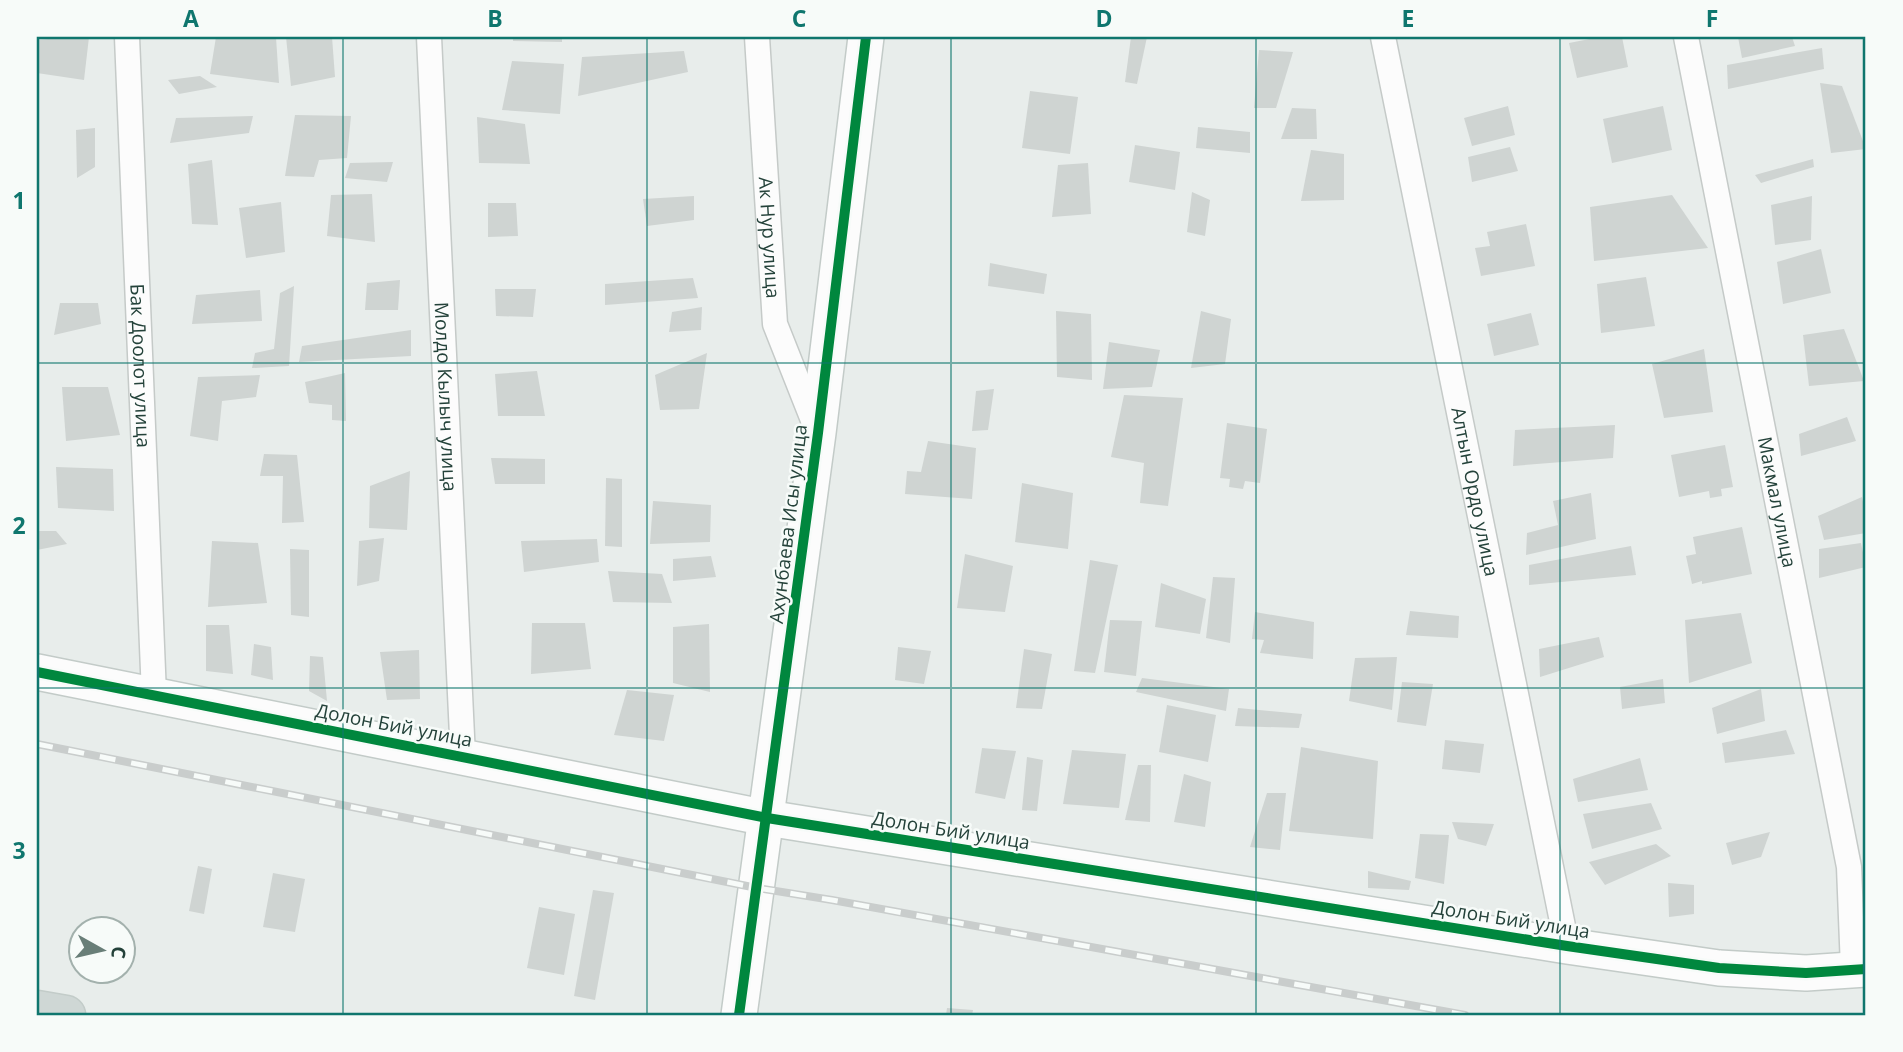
<svg xmlns="http://www.w3.org/2000/svg" width="1903" height="1052" viewBox="0 0 1903 1052" font-family="'Open Sans',sans-serif">
	<style>
		.building { fill: #cfd4d2 }
		.lines { fill: none; stroke-linecap: round; stroke-linejoin: round }
		.street-casing { stroke: #c5cac8; stroke-width: 27 }
		.secondary-casing { stroke: #c3cbc8; stroke-width: 38 }
		.primary-casing { stroke: #c3ccc9; stroke-width: 41 }
		.street { stroke: #fcfcfc; stroke-width: 24 }
		.secondary { stroke: #fcfcfc; stroke-width: 35 }
		.primary { stroke: #cfd7d5; stroke-width: 38 }
		.rail-casing { stroke: #c9cdcc; stroke-width: 8 }
		.rail { stroke: #f7fbf9; stroke-width: 5; stroke-dasharray: 16; stroke-linecap: butt }
		.cycleway-casing { stroke: #f7fbf9; stroke-width: 15 }
		.cycleway { stroke: #00873e; stroke-width: 10 }
		.grid { fill: none; stroke: #0f766e; stroke-width: 2; stroke-opacity: 0.55 }
		.labels { text-anchor: middle; dominant-baseline: central; stroke-width: 5; stroke-linejoin: round; paint-order: stroke }
		.street-label { font-size: 19px; fill: #24423a; stroke: #f7fbf9 }
		.neatline { fill: none; stroke: #0f766e; stroke-width: 2.5 }
		.grid-label { font-size: 23px; text-anchor: middle; font-weight: bold; fill: #0f766e }
	</style>
	<rect width="100%" height="100%" fill="#e8edeb"/>
	<!-- building -->
	<g class="building">
		<path d="M71 37H89L84 80 37 73V40Z"/>
		<path d="M216 37H276L279 83 210 74Z"/>
		<path d="M286 37H332L335 77 291 86Z"/>
		<path d="M513 37H562V42L513 41Z"/>
		<path d="M1131 37H1147L1137 84 1125 82Z"/>
		<path d="M1600 37H1622L1628 67 1577 78 1569 43Z"/>
		<path d="M1738 37H1792L1795 46 1742 58Z"/>
		<path d="M1822 48 1824 69 1728 89 1727 65Z"/>
		<path d="M1259 50 1293 52 1276 108H1254Z"/>
		<path d="M684 51 688 72 578 96 582 57Z"/>
		<path d="M512 61 564 64 560 114 502 110Z"/>
		<path d="M200 76 217 87 179 94 168 80Z"/>
		<path d="M1820 83 1842 86 1866 149 1831 153Z"/>
		<path d="M1030 91 1078 97 1070 154 1022 148Z"/>
		<path d="M1508 106 1515 135 1472 146 1464 118Z"/>
		<path d="M1663 106 1672 150 1612 163 1603 119Z"/>
		<path d="M1292 108 1316 109 1317 139H1281Z"/>
		<path d="M295 115 351 116 347 158 319 160 314 177 285 176Z"/>
		<path d="M253 116 249 133 170 143 176 118Z"/>
		<path d="M477 117 525 124 530 164 479 163Z"/>
		<path d="M1198 127 1250 132V153L1196 148Z"/>
		<path d="M95 128V167L77 178 76 130Z"/>
		<path d="M1135 145 1180 152 1175 190 1129 182Z"/>
		<path d="M1510 147 1518 171 1472 182 1468 157Z"/>
		<path d="M1311 150 1344 154V200L1301 201Z"/>
		<path d="M1813 159 1814 167 1761 183 1755 175Z"/>
		<path d="M212 160 218 225 192 224 188 164Z"/>
		<path d="M393 162 387 182 345 178 350 163Z"/>
		<path d="M1088 163 1091 214 1052 217 1058 165Z"/>
		<path d="M1192 192 1210 200 1205 236 1187 232Z"/>
		<path d="M372 194 375 242 327 236 331 195Z"/>
		<path d="M1672 195 1708 248 1594 261 1590 207Z"/>
		<path d="M694 196V220L647 226 643 199Z"/>
		<path d="M1812 196 1811 240 1775 245 1771 205Z"/>
		<path d="M281 202 285 252 246 258 239 208Z"/>
		<path d="M488 203H516L518 236 488 237Z"/>
		<path d="M1526 224 1535 266 1481 276 1475 248 1490 246 1487 232Z"/>
		<path d="M1821 249 1831 293 1783 304 1777 262Z"/>
		<path d="M990 263 1047 274 1044 294 988 286Z"/>
		<path d="M1646 277 1655 326 1601 333 1597 284Z"/>
		<path d="M693 278 698 298 605 305V284Z"/>
		<path d="M400 280 398 310H365L367 283Z"/>
		<path d="M294 286 289 366 252 368 255 353 274 349 280 293Z"/>
		<path d="M495 289H536L533 317 496 316Z"/>
		<path d="M260 290 262 321 192 324 196 295Z"/>
		<path d="M60 303H98L101 324 54 335Z"/>
		<path d="M702 307 701 330 669 332 672 312Z"/>
		<path d="M1056 311 1091 314 1092 380 1057 377Z"/>
		<path d="M1201 311 1231 319 1225 364 1191 368Z"/>
		<path d="M1531 313 1539 345 1494 356 1487 324Z"/>
		<path d="M1844 329 1864 381 1809 386 1803 335Z"/>
		<path d="M411 330V356L299 362 302 346Z"/>
		<path d="M1109 342 1160 350 1152 387 1103 389Z"/>
		<path d="M1704 349 1713 412 1664 418 1652 364Z"/>
		<path d="M707 353 699 409 660 410 655 375Z"/>
		<path d="M537 371 545 416H498L495 374Z"/>
		<path d="M345 373 346 421 332 420V405L309 403 305 382Z"/>
		<path d="M260 375 256 397 222 401 218 441 190 436 198 377Z"/>
		<path d="M62 387H108L120 435 66 441Z"/>
		<path d="M994 389 988 430 972 431 976 391Z"/>
		<path d="M1124 395 1183 398 1168 506 1140 503 1144 463 1111 457Z"/>
		<path d="M1847 417 1856 441 1801 456 1799 434Z"/>
		<path d="M1227 423 1267 429 1260 483 1245 481 1243 489 1229 487 1230 479 1220 478Z"/>
		<path d="M1615 425 1613 458 1513 466 1515 430Z"/>
		<path d="M928 441 976 448 972 499 905 494 907 471 921 472Z"/>
		<path d="M1725 445 1733 487 1721 489 1722 496 1710 498 1709 491 1679 497 1671 455Z"/>
		<path d="M264 454 297 455 304 522 282 523 283 476H260Z"/>
		<path d="M491 458 545 459V484H495Z"/>
		<path d="M56 467 113 469 114 511 58 508Z"/>
		<path d="M410 471 407 530 369 528 370 486Z"/>
		<path d="M606 478 622 479V547L605 546Z"/>
		<path d="M1022 483 1073 493 1068 549 1015 542Z"/>
		<path d="M1591 493 1596 539 1526 555 1527 533 1558 525 1553 501Z"/>
		<path d="M1862 497 1866 516V533L1824 540 1818 516Z"/>
		<path d="M653 501 711 505 710 542 650 544Z"/>
		<path d="M1742 527 1752 574 1702 584V581L1692 584 1686 556 1696 554 1693 537Z"/>
		<path d="M37 531H56L67 544 37 550Z"/>
		<path d="M384 538 379 581 357 586 359 541Z"/>
		<path d="M597 539 599 562 524 572 521 541Z"/>
		<path d="M212 541 258 543 267 603 208 607Z"/>
		<path d="M1861 543 1866 567 1819 578V549Z"/>
		<path d="M1631 546 1636 575 1529 585V565Z"/>
		<path d="M290 549 309 550V617L291 615Z"/>
		<path d="M965 554 1013 566 1005 612 957 608Z"/>
		<path d="M711 556 716 577 673 581V559Z"/>
		<path d="M1090 560 1118 565 1095 673 1074 671Z"/>
		<path d="M608 571 662 574 672 603 613 602Z"/>
		<path d="M1213 577 1235 578 1230 643 1206 638Z"/>
		<path d="M1161 583 1206 599 1200 634 1155 627Z"/>
		<path d="M1410 611 1459 616 1458 638 1406 635Z"/>
		<path d="M1255 612 1314 622 1313 659 1260 653 1264 640 1252 639Z"/>
		<path d="M1741 613 1752 663 1689 683 1685 620Z"/>
		<path d="M1110 620 1142 621 1136 676 1104 672Z"/>
		<path d="M532 623H585L591 669 531 674Z"/>
		<path d="M709 624 710 692 673 683V627Z"/>
		<path d="M206 625H229L233 674 206 671Z"/>
		<path d="M1599 637 1604 657 1540 677 1539 649Z"/>
		<path d="M254 644 271 647 273 680 251 675Z"/>
		<path d="M898 647 931 651 924 684 895 680Z"/>
		<path d="M1024 649 1052 654 1042 709 1016 708Z"/>
		<path d="M419 650 420 699 387 700 380 652Z"/>
		<path d="M310 656 323 657 327 701 309 691Z"/>
		<path d="M1397 657 1392 710 1349 701 1355 658Z"/>
		<path d="M1142 678 1229 689 1226 711 1136 692Z"/>
		<path d="M1663 679 1665 703 1622 709 1620 687Z"/>
		<path d="M1402 682 1433 684 1426 726 1397 722Z"/>
		<path d="M1761 689 1765 721 1717 734 1712 708Z"/>
		<path d="M627 690 674 695 664 741 614 735Z"/>
		<path d="M1167 705 1216 715 1208 762 1159 752Z"/>
		<path d="M1238 708 1302 714 1299 728 1235 726Z"/>
		<path d="M1786 730 1795 754 1725 763 1722 743Z"/>
		<path d="M1445 740 1484 744 1480 773 1442 769Z"/>
		<path d="M1301 747 1378 761 1373 839 1289 831Z"/>
		<path d="M982 748 1016 751 1005 799 975 793Z"/>
		<path d="M1072 750 1126 754 1119 808 1063 804Z"/>
		<path d="M1027 757 1043 760 1037 811 1022 810Z"/>
		<path d="M1640 758 1648 790 1578 802 1573 779Z"/>
		<path d="M1138 765H1151L1150 822 1125 820Z"/>
		<path d="M1184 774 1211 782 1205 827 1174 822Z"/>
		<path d="M1267 793H1286L1280 850 1250 847Z"/>
		<path d="M1651 803 1662 829 1592 849 1583 814Z"/>
		<path d="M1452 822 1494 824 1486 846 1458 839Z"/>
		<path d="M1770 832 1761 857 1732 865 1726 843Z"/>
		<path d="M1420 834 1449 835 1444 884 1415 878Z"/>
		<path d="M1656 844 1671 856 1605 885 1589 862Z"/>
		<path d="M198 866 212 869 204 914 189 911Z"/>
		<path d="M1368 871 1411 881 1409 890 1368 888Z"/>
		<path d="M273 873 305 879 295 932 263 927Z"/>
		<path d="M1668 883 1694 885V914L1669 917Z"/>
		<path d="M593 890 614 893 595 1000 574 996Z"/>
		<path d="M539 907 575 914 564 975 527 968Z"/>
		<path d="M947 1008 973 1010 972 1015H946Z"/>
	</g>
	<g class="lines">
		<!-- street casing -->
		<g class="street-casing">
			<g id="street">
				<path id="s1" d="M127 37 154 695"/>
				<path id="s2" d="M429 37 463 757"/>
				<path id="s3" d="M757 37 775 324 817 430"/>
				<path id="s4" d="M1383 37 1567 946"/>
				<path id="s5" d="M1686 37 1849 867 1853 968"/>
			</g>
		</g>
		<!-- secondary casing -->
		<g class="secondary-casing">
			<g id="secondary">
				<path d="M37 672 767 818 1567 946 1719 968 1806 973 1866 969"/>
				<path d="M739 1015 818 433 866 37"/>
			</g>
		</g>
		<!-- primary casing -->
		<g class="primary-casing">
			<path id="primary" d="M37 1010 66 1015"/>
		</g>
		<!-- street -->
		<use href="#street" class="street"/>
		<!-- secondary -->
		<use href="#secondary" class="secondary"/>
		<!-- primary -->
		<use href="#primary" class="primary"/>
		<!-- rail casing -->
		<g class="rail-casing">
			<path id="rail" d="M37 744 757 888 832 900 1465 1015"/>
		</g>
		<!-- rail -->
		<use href="#rail" class="rail"/>
		<!-- cycleway casing -->
		<g class="cycleway-casing">
			<g id="cycleway">
				<path d="M37 672 767 818 1567 946 1719 968 1806 973 1866 969"/>
				<path d="M739 1015 818 433 866 37"/>
			</g>
		</g>
		<!-- cycleway -->
		<use href="#cycleway" class="cycleway"/>
	</g>
	<!-- grid -->
	<path class="grid" d="M343 37V1015M647 37V1015M951 37V1015M1256 37V1015M1560 37V1015M37 363H1866M37 688H1866"/>
	<g class="labels">
		<!-- street labels -->
		<g class="street-label">
			<text stroke="none"><textPath href="#s3" startOffset="201">Ак Нур улица</textPath></text>
			<text stroke="none"><textPath href="#s1" startOffset="329">Бак Доолот улица</textPath></text>
			<text stroke="none"><textPath href="#s2" startOffset="360">Молдо Кылыч улица</textPath></text>
			<text stroke="none"><textPath href="#s4" startOffset="464">Алтын Ордо улица</textPath></text>
			<text stroke="none"><textPath href="#s5" startOffset="474">Макмал улица</textPath></text>
			<text transform="translate(788 524) rotate(-83)">Ахунбаева Исы улица</text>
			<text transform="translate(394 725) rotate(11)">Долон Бий улица</text>
			<text transform="translate(951 830) rotate(9)">Долон Бий улица</text>
			<text transform="translate(1511 919) rotate(9)">Долон Бий улица</text>
		</g>
	</g>
	<!-- border -->
	<rect width="1903" height="1052" fill="none" stroke="#f7fbf9" stroke-width="77"/>
	<!-- north arrow -->
	<g transform="translate(102 950) rotate(98)"><circle r="33" fill="#f7fbf9" stroke="#a3b1ad" stroke-width="2"/>
	<path d="M0-5L12 26L0 18L-12 26Z" fill="#697e78"/>
	<text y="-10" font-size="19" font-weight="bold" text-anchor="middle" fill="#24423a">С</text>
	</g>
	<rect x="38" y="38" width="1826" height="976" class="neatline"/>
	<g class="grid-label">
		<text x="191" y="27">A</text>
		<text x="495" y="27">B</text>
		<text x="799" y="27">C</text>
		<text x="1104" y="27">D</text>
		<text x="1408" y="27">E</text>
		<text x="1712" y="27">F</text>
		<text x="19" y="209">1</text>
		<text x="19" y="534">2</text>
		<text x="19" y="859">3</text>
	</g>
</svg>
